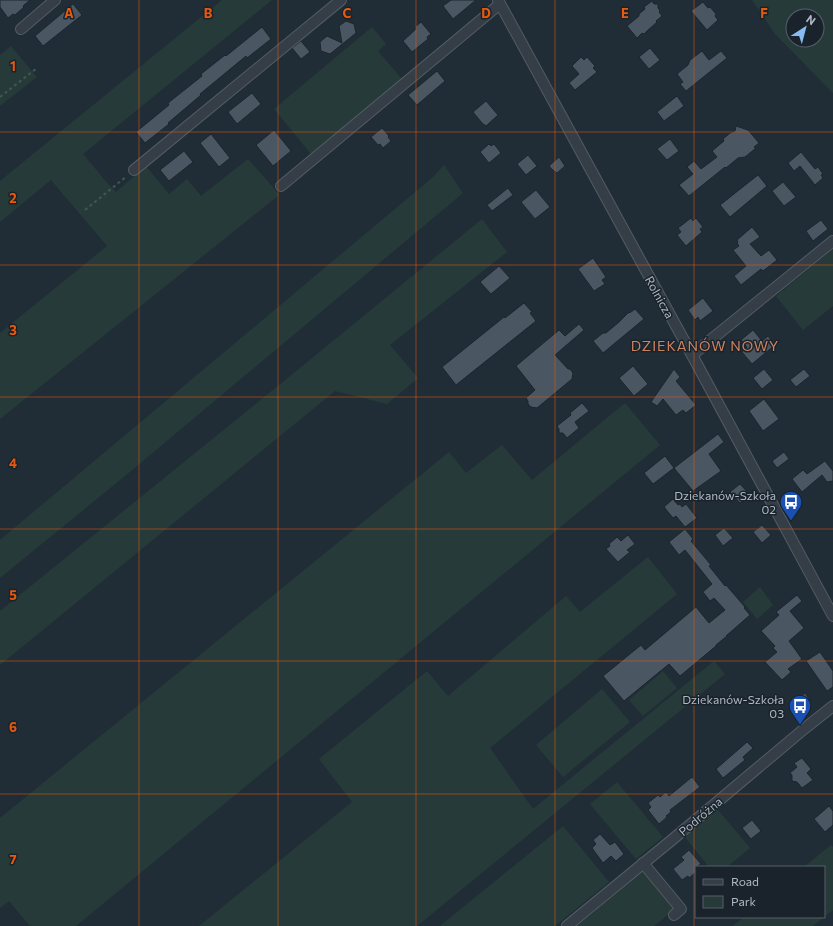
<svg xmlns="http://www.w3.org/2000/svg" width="833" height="926" viewBox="0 0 833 926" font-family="Commissioner,sans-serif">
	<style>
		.green { fill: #263b39; fill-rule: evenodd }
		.building { fill: #4a5762; stroke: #1c252e }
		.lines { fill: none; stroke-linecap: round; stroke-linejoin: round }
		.minor-casing { stroke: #525c65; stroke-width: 12 }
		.path { stroke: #435656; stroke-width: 2; stroke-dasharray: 3 3; stroke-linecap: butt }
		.minor { stroke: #353e47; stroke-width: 10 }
		.grid { fill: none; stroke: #e8590c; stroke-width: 1; stroke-opacity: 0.55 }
		.labels { text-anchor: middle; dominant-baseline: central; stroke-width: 3; stroke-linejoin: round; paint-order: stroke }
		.street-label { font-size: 12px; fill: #afb9c4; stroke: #1a232b }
		.poi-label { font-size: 12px; fill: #afb9c4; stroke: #1a232b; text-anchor: end }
		.quarter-label { font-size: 14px; letter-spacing: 1px; fill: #cd8361; stroke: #1a232b }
		.grid-label { font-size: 13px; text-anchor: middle; font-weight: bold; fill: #e8590c; stroke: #1a232b; stroke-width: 3; stroke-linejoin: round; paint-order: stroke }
	</style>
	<rect width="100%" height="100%" fill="#212d36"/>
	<!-- green -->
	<g class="green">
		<path d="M222 0H272L83 154 109 185 116 192 146 166 169 194 187 179 201 196 248 159 272 186 279 195 0 419V333L107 246 51 180 0 222V181Z"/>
		<path d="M752 0H833V93L775 34ZM793 16H817V40H793Z"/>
		<path d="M372 27 386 44 378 51 402 79 311 154 274 109Z"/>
		<path d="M11 46 30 69 37 77 0 106V55Z"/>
		<path d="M444 165 463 193 131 471 0 578V540L432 178Z"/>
		<path d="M482 219 507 252 390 345 418 378 387 404 335 391 0 665V611L289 377Z"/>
		<path d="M833 249V306L803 330 776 296Z"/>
		<path d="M625 403 660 445 76 926H30L9 901 0 908V818L449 452 466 473 502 445 532 480Z"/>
		<path d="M648 557 677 594 490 748 533 809 714 661 725 674 417 926H199L352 802 319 759 427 671 448 696 566 596 580 612Z"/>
		<path d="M760 587 773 605 757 619 743 602Z"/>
		<path d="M663 671 677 688 643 716 629 700Z"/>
		<path d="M602 689 630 722 563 777 536 745Z"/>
		<path d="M617 782 663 837 636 859 590 804Z"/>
		<path d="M718 810 750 848 727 867H709L685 837Z"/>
		<path d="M563 826 609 882 555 926H440Z"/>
		<path d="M831 845 833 847V910L824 917V867H804Z"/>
		<path d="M644 871 675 909 654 926H577Z"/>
		<path d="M744 917H824L813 926H733Z"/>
	</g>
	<!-- building -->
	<g class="building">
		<path d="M0 0H30L23 6 24 7 15 15 13 14 8 18 0 7Z"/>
		<path d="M451 0H476L453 19 443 6Z"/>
		<path d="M652 1 654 4H658V8L660 11 659 12 662 16 656 21 657 22 647 31 644 34 642 33 637 38 627 26 639 16V14L645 9 644 7Z"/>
		<path d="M703 2 708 8 710 7 716 14 715 16 718 20 707 30 691 11Z"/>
		<path d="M73 4 82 15 43 46 35 36Z"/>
		<path d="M346 21 354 24 356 33 330 54 321 51 320 42 327 36 342 43 339 26Z"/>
		<path d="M421 22 431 34 427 37 428 39 412 52 403 41 416 29 415 27Z"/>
		<path d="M262 27 271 39 247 58 246 56 200 94 201 95 168 123 169 124 145 143 136 132 169 105 168 103 202 76 201 74 225 55 226 56Z"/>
		<path d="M301 41 310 52 301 59 292 48Z"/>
		<path d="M650 48 660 60 649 69 639 57Z"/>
		<path d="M702 51 709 60 721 51 727 58 686 91 680 84 683 82 677 74 688 65 690 60Z"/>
		<path d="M581 57 584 60 587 57 595 66 593 68 597 72 575 90 569 83 579 74 572 66Z"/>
		<path d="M437 71 445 81 417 105 408 95Z"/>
		<path d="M252 93 261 104 237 124 228 112Z"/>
		<path d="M677 96 684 106 664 121 657 112Z"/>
		<path d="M486 101 498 115 486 126 482 123 473 112Z"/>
		<path d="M736 126 748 130 759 143 754 147 756 148 745 157 738 158 726 168 725 167 689 196 679 185 693 174 687 167 694 161 701 169 717 157 712 151 724 141 723 139 730 133 735 131Z"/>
		<path d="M382 128 389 136 388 137 391 141 383 148 380 144 378 145 371 137Z"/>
		<path d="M274 130 291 151 273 166 256 145Z"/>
		<path d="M211 134 230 158 219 167 200 143Z"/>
		<path d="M670 139 679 151 667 160 657 149Z"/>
		<path d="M489 144 491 146 494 144 501 153 489 163 480 152Z"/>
		<path d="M184 151 193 162 169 181 160 170Z"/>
		<path d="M801 152 815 169 818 167 823 174 821 175 823 178 815 185 800 166 794 171 788 163Z"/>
		<path d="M528 155 537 166 526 175 517 164Z"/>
		<path d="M559 157 565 166 557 173 554 171 549 166Z"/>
		<path d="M758 175 767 186 730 217 720 205Z"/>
		<path d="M783 182 796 197 784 206 772 191Z"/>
		<path d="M508 188 513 195 492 211 487 205Z"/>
		<path d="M536 190 550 207 535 219 521 202Z"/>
		<path d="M691 218 693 221 696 218 703 227 700 229 702 232 686 246 677 235 681 232 678 228Z"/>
		<path d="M821 220 828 229 813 241 806 231Z"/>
		<path d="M752 227 760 237 750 244 761 256 769 250 777 260 763 271 761 269 741 285 734 276 746 266 733 250 739 246 737 243 738 242 737 240Z"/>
		<path d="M593 258 606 277 602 280 605 284 594 291 578 269Z"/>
		<path d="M499 266 510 278 491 294 480 282Z"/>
		<path d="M703 298 713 311 700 321 698 317 695 320 688 310Z"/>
		<path d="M524 303 532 312 530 313 536 321 456 385 442 367 504 317 505 318Z"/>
		<path d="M635 309 644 319 603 353 593 341 603 333H606L619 322 628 313 631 312Z"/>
		<path d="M579 324 584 330 555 355 568 369H570L573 373 572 379 537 408 531 407 528 404V401L526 398 535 390 516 366 559 330 565 336Z"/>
		<path d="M753 330 762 341 768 336 775 345 752 364 742 352 747 347 741 340Z"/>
		<path d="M633 366 648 384 634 396 619 378Z"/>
		<path d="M674 369 680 377 676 381 696 405 686 413 683 410 676 415 663 399 657 406 651 402Z"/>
		<path d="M764 369 773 380 762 389 753 378Z"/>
		<path d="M804 369 810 376 796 387 790 380Z"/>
		<path d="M764 399 779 419 763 431 749 411Z"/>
		<path d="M582 403 589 411 575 422 579 428 567 438 563 433H559V429L557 426 571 415 570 413Z"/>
		<path d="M718 434 724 442 709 454 721 471 693 491 674 468Z"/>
		<path d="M784 452 789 459 777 468 772 461Z"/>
		<path d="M665 456 674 468 653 484 644 473Z"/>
		<path d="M825 461 833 471V481L827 482 822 475 802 492 792 479 803 470 807 474Z"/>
		<path d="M740 484 750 495 740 503 730 492Z"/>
		<path d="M673 499 678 505 680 504 682 507 686 504 697 518 685 527 676 516 673 518 664 507Z"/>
		<path d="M762 525 771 535 762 543 753 532Z"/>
		<path d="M724 528 733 538 723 546 715 535Z"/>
		<path d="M685 529 693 539 691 541 711 565 709 566 725 586 726 585 745 607 744 608 750 615 726 636H727L716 645V646L680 676 669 664 624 701 603 676 641 645 645 650 696 607 709 623 725 610 714 598 710 601 703 592 712 584 685 550 679 555 669 542Z"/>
		<path d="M628 535 635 544 627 550 630 552 618 562 606 549 610 546 609 544 617 537 621 541Z"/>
		<path d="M797 595 802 601 790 611 804 628 789 641 802 659 788 669 791 672 782 680 765 662 777 652 773 648 775 646 761 631 779 615 776 612Z"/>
		<path d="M820 652 833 671V687L827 691 806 661Z"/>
		<path d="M805 693 810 700 799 708 794 701Z"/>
		<path d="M747 742 753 748 743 757 745 760 723 778 716 769Z"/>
		<path d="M802 758 811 769 807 773 813 780 802 788 797 782 792 781V775L790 773 797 767 794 763Z"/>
		<path d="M692 777 700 787 670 810 671 812 666 816 667 817 659 824 648 810 651 807 648 803 658 795 660 797 666 792 669 796Z"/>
		<path d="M829 806 833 811V825L825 832 814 819Z"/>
		<path d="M752 820 761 831 751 839 742 828Z"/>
		<path d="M600 834 610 845 615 842 624 854 616 861 611 856 603 863 592 848 596 844 593 840Z"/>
		<path d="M689 850 701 864 696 867V872L689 878 688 876 682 880 673 869 684 860 681 857Z"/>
	</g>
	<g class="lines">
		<!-- minor casing -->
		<g class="minor-casing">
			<g id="minor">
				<path d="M498 0 692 355 833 616"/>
				<path d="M21 29 55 0"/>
				<path d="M134 170 341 0"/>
				<path d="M281 186 500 4"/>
				<path d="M692 355 833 241"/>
				<path d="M643 863 681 909 674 915"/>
				<path d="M567 926 673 839 804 729 833 706"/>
			</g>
		</g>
		<!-- path -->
		<g class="path">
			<path d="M0 97 37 68"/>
			<path d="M85 210 127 176"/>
		</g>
		<!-- minor -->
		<use href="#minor" class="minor"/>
	</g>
	<!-- grid -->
	<path class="grid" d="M139 0V926M278 0V926M416 0V926M555 0V926M694 0V926M0 132H833M0 265H833M0 397H833M0 529H833M0 661H833M0 794H833"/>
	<!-- icons -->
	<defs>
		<g id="bus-pin" transform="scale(1.15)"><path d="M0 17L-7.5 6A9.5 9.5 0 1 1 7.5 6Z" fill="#1a4fb4" stroke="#1a232b"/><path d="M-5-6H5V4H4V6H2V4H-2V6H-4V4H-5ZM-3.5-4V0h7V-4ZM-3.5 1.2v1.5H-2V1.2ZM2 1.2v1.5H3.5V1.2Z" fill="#fff"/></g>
	</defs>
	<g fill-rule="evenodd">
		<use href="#bus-pin" x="791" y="502"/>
		<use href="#bus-pin" x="800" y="706"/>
	</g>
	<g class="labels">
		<!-- street labels -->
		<g class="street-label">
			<text transform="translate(660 297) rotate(61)">Rolnicza</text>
			<text transform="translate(700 816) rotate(-40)">Podróżna</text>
		</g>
		<!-- poi labels -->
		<g class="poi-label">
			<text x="776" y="495">Dziekanów-Szkoła<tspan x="776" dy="14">02</tspan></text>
			<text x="784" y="699">Dziekanów-Szkoła<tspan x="784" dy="14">03</tspan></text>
		</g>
		<!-- quarter labels -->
		<g class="quarter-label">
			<text x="705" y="345">DZIEKANÓW NOWY</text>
		</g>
	</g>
	<g class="grid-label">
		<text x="69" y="18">A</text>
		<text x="208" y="18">B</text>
		<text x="347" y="18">C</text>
		<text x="486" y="18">D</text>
		<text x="625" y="18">E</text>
		<text x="764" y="18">F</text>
		<text x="13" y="71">1</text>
		<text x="13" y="203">2</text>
		<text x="13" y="335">3</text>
		<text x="13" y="468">4</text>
		<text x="13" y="600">5</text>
		<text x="13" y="732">6</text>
		<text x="13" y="864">7</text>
	</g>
	<!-- legend -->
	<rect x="695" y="866" width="130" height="52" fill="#1a232b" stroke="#565f68"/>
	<rect x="703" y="879" width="20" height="6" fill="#353e47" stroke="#565f68"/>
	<text x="731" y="886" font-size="12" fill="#afb9c4">Road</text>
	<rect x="703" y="896" width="20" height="12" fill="#263b39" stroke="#565f68"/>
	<text x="731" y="906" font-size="12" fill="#afb9c4">Park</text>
	<!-- north arrow -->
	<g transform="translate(805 28) rotate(36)"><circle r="19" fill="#1a232b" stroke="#565f68"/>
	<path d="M0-3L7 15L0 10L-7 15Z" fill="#86bcf2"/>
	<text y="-6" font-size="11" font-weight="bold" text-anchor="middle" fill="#afb9c4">N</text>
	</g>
</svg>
